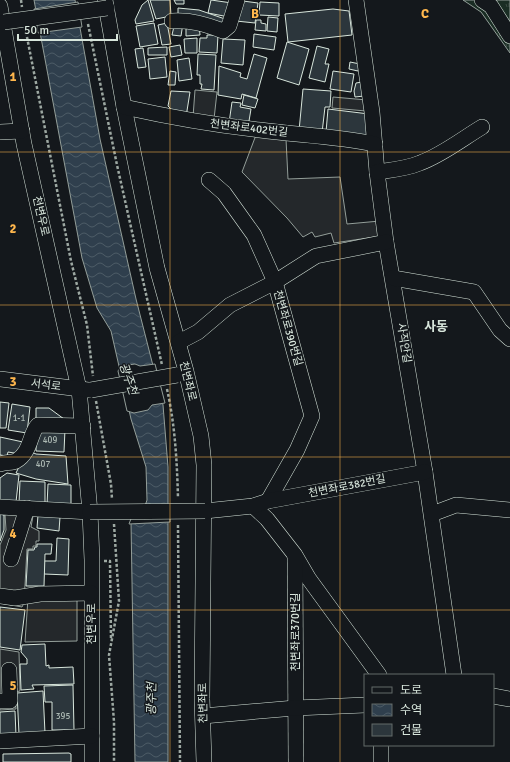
<svg xmlns="http://www.w3.org/2000/svg" width="510" height="762" viewBox="0 0 510 762" font-family="Signika,'Noto Sans KR',sans-serif">
	<style>
		.park { fill: url(#park-tufts); stroke: #939e99 }
		.parking { fill: #24282b; stroke: #939e99 }
		.water { fill: url(#water-waves); stroke: #939e99 }
		.pier { fill: #14181c; stroke: #939e99 }
		.building { fill: #2c363c; stroke: #d8e6dc }
		.lines { fill: none; stroke-linecap: round; stroke-linejoin: round }
		.minor-casing { stroke: #d8e6dc; stroke-width: 16 }
		.path { stroke: #9da8a2; stroke-width: 2.5; stroke-dasharray: 3 2; stroke-linecap: butt }
		.minor { stroke: #14181c; stroke-width: 15 }
		.minor-bridge-casing { stroke: #d8e6dc; stroke-width: 16; stroke-linecap: butt }
		.minor-bridge { stroke: #14181c; stroke-width: 15 }
		.grid { fill: none; stroke: #ffb74d; stroke-width: 1; stroke-opacity: 0.55 }
		.labels { text-anchor: middle; dominant-baseline: central; stroke-width: 3; stroke-linejoin: round; paint-order: stroke }
		.number-label { font-size: 9px; fill: #adbab4 }
		.street-label { font-size: 11px; fill: #d8e6dc; stroke: #14181c }
		.water-label { font-size: 12px; font-style: italic; fill: #d8e6dc; stroke: #14181c }
		.quarter-label { font-size: 13px; font-weight: bold; fill: #d8e6dc; stroke: #14181c }
		.grid-label { font-size: 13px; text-anchor: middle; font-weight: bold; fill: #ffb74d; stroke: #14181c; stroke-width: 3; stroke-linejoin: round; paint-order: stroke }
	</style>
	<defs>
		<pattern id="park-tufts" width="24" height="20" patternUnits="userSpaceOnUse"><rect width="24" height="20" fill="#1a2d24"/><path d="M3 7l-1-3M5 7V3M7 7l1-3M15 17l-1-3M17 17v-4M19 17l1-3" fill="none" stroke="#3b4b43"/></pattern>
		<pattern id="water-waves" width="16" height="10" patternUnits="userSpaceOnUse"><rect width="16" height="10" fill="#2f3f4d"/><path d="M0 5q4-4 8 0t8 0" fill="none" stroke="#4c5b66"/></pattern>
	</defs>
	<rect width="100%" height="100%" fill="#14181c"/>
	<!-- park -->
	<path class="park" d="M463 0H510V53L481 12Z"/>
	<!-- parking -->
	<g class="parking">
		<path d="M195 90 217 92 214 119 193 117Z"/>
		<path d="M333 97 367 100 366 111 332 108Z"/>
		<path d="M256 135 286 139 288 179 340 177 347 224 380 221 381 236 334 243 331 233 315 237 312 232 303 237 287 218 242 172Z"/>
		<path d="M5 514 33 516 31 527 39 531V541H36V546H33V549H27L24 603 22 607 0 603V545L6 530Z"/>
		<path d="M28 598 77 600V641L25 642Z"/>
		<path d="M0 649 19 652 20 691 15 692 16 709 0 710Z"/>
	</g>
	<!-- water -->
	<path class="water" d="M34 0H75L100 139 136 299 163 405 168 467V762H135L131 522 145 506 147 500 146 467 131 419 111 331 97 308 82 258Z"/>
	<!-- pier -->
	<g class="pier">
		<path d="M78 2 82 27 38 33 34 9Z"/>
		<path d="M135 364 140 366 155 364 165 403 152 405 148 410 134 413 127 411 118 371 121 366Z"/>
		<path d="M170 509V522L129 524 132 516Z"/>
	</g>
	<!-- building -->
	<g class="building">
		<path d="M148 0 154 21 136 24 135 20 142 5Z"/>
		<path d="M150 0H170L171 16 156 19Z"/>
		<path d="M174 0H184V4H176Z"/>
		<path d="M211 0 232 3 229 17 208 13Z"/>
		<path d="M243 1 258 3 255 23 236 21Z"/>
		<path d="M260 2 279 3V16L259 15Z"/>
		<path d="M178 8 199 10 225 19 222 27 178 17Z"/>
		<path d="M333 9 349 11 352 35 288 42 285 14Z"/>
		<path d="M268 17 278 18 277 32 267 31Z"/>
		<path d="M256 20H261V23L266 24V31L255 30Z"/>
		<path d="M175 22 183 23 181 36 172 35Z"/>
		<path d="M154 23 158 44 140 47 136 26Z"/>
		<path d="M167 23 171 44 162 45 158 25Z"/>
		<path d="M199 24 200 35 186 36V25Z"/>
		<path d="M254 34 276 37 274 50 253 47Z"/>
		<path d="M207 35H218L217 53 199 52 200 38H207Z"/>
		<path d="M197 38V53H185L184 39Z"/>
		<path d="M223 39 245 40 243 65 221 63Z"/>
		<path d="M287 42 309 49 299 85 277 78Z"/>
		<path d="M180 45 182 55 171 57 169 47Z"/>
		<path d="M317 46 329 49 325 64H329L325 82 309 78Z"/>
		<path d="M167 47V55H148V48Z"/>
		<path d="M143 48 146 67 138 68 135 49Z"/>
		<path d="M198 54 216 55 214 90 201 89 202 84H200V75H197Z"/>
		<path d="M254 54 267 58 256 98 242 94 241 99 218 95 219 66 241 73 240 77 247 79Z"/>
		<path d="M165 57 167 77 150 79 148 59Z"/>
		<path d="M189 58 192 79 179 81 177 60Z"/>
		<path d="M350 62 360 64 358 71 349 69Z"/>
		<path d="M170 71 176 72 175 85H168Z"/>
		<path d="M333 71 354 74 351 92 330 89Z"/>
		<path d="M362 82 364 96 355 97 354 91 356 83Z"/>
		<path d="M303 89 331 91 330 107H325L322 133 299 131Z"/>
		<path d="M171 91 190 92 186 117 178 116 168 106Z"/>
		<path d="M244 95 258 99 255 108 242 105Z"/>
		<path d="M232 102 241 103 240 107 251 109 248 127 229 123Z"/>
		<path d="M328 109 369 114 366 140 326 132Z"/>
		<path d="M0 402 9 403 6 428H0Z"/>
		<path d="M12 404 30 407 27 433 8 430Z"/>
		<path d="M36 408H49L64 419 36 423Z"/>
		<path d="M36 428 65 429 64 452 36 451Z"/>
		<path d="M0 437 23 442 20 454 8 452 7 456 0 455Z"/>
		<path d="M27 450 36 454 66 456 68 484 36 479 16 473Z"/>
		<path d="M7 473 19 475 16 502 0 500V478Z"/>
		<path d="M20 481 45 482V504L19 503Z"/>
		<path d="M48 484 71 485V505H47Z"/>
		<path d="M0 514 4 515V530L0 541Z"/>
		<path d="M38 515 60 517 59 531 37 528Z"/>
		<path d="M57 538 69 539 68 575 44 574V561H56Z"/>
		<path d="M37 544H52L51 554H45L44 586H26L28 550H34L35 547H37Z"/>
		<path d="M0 607 25 610 20 650 0 647Z"/>
		<path d="M45 644 46 666 49 665V668L73 667 74 684 32 685 34 689 21 690 20 664H27V659L21 652 22 645Z"/>
		<path d="M73 685 74 730H52V702H45L44 686Z"/>
		<path d="M43 691 45 733 19 734 17 693Z"/>
		<path d="M15 711 16 736H0V712Z"/>
		<path d="M69 753 71 754V762H3V754Z"/>
	</g>
	<g class="lines">
		<!-- minor casing -->
		<g class="minor-casing">
			<g id="minor">
				<path d="M105 0 124 107 157 268 186 371 201 436 204 465 202 699 204 762"/>
				<path d="M356 0 372 112 377 172 386 242 425 472 454 675"/>
				<path d="M482 0 491 6 510 36"/>
				<path d="M0 6 24 144 79 389 90 512 92 560V762"/>
				<path d="M172 21C191 20 205 24 223 31L229 26 237 0"/>
				<path d="M124 107C169 117 214 125 260 130 298 135 337 136 375 144"/>
				<path d="M0 132 22 131"/>
				<path d="M377 172C391 170 406 169 420 163 442 155 462 139 482 127"/>
				<path d="M209 180 224 193 254 235 275 282 312 416 297 450 268 501"/>
				<path d="M393 278 474 292 500 330 510 339"/>
				<path d="M179 342 198 332 230 305 275 282 316 256 386 242"/>
				<path d="M0 379 88 390"/>
				<path d="M0 464C5 462 12 463 16 461 31 453 30 432 38 425L83 426"/>
				<path d="M253 506 267 519 295 555 309 579 379 675"/>
				<path d="M0 507 90 512"/>
				<path d="M205 511 253 506 268 501 425 472"/>
				<path d="M432 514 456 505 510 510"/>
				<path d="M295 556 296 762"/>
				<path d="M11 559 27 508"/>
				<path d="M0 596 15 598 40 594 91 593"/>
				<path d="M493 696 510 699"/>
				<path d="M0 701H10L9 670"/>
				<path d="M203 716 295 708 365 705"/>
				<path d="M0 741 92 736"/>
				<path d="M381 762V745"/>
			</g>
		</g>
		<!-- path -->
		<g class="path">
			<path d="M21 0 22 7"/>
			<path d="M88 24 117 165 162 365"/>
			<path d="M26 32 71 261 87 325 93 376"/>
			<path d="M167 389C175 425 177 461 178 498"/>
			<path d="M96 401 111 484 112 499"/>
			<path d="M114 524 119 601 109 655 114 722V762"/>
			<path d="M178 525 180 762"/>
			<path d="M104 561H110L111 640"/>
		</g>
		<!-- minor -->
		<use href="#minor" class="minor"/>
		<!-- minor-bridge casing -->
		<g class="minor-bridge-casing">
			<g id="minor-bridge">
				<path d="M4 22 107 8"/>
				<path d="M91 390 177 375"/>
				<path d="M90 512 205 511"/>
			</g>
		</g>
		<!-- minor-bridge -->
		<use href="#minor-bridge" class="minor-bridge"/>
	</g>
	<!-- grid -->
	<path class="grid" d="M170 0V762M340 0V762M0 152H510M0 305H510M0 457H510M0 610H510"/>
	<g class="labels">
		<!-- number labels -->
		<g class="number-label">
			<text x="19" y="418">1-1</text>
			<text x="50" y="440">409</text>
			<text x="43" y="464">407</text>
			<text x="63" y="716">395</text>
		</g>
		<!-- street labels -->
		<g class="street-label">
			<text transform="translate(249 128) rotate(7)">천변좌로402번길</text>
			<text transform="translate(41 216) rotate(77)">천변우로</text>
			<text transform="translate(288 328) rotate(74)">천변좌로390번길</text>
			<text transform="translate(404 343) rotate(81)">사직안길</text>
			<text transform="translate(188 381) rotate(76)">천변좌로</text>
			<text transform="translate(46 385) rotate(7)">서석로</text>
			<text transform="translate(347 486) rotate(-11)">천변좌로382번길</text>
			<text transform="translate(91 624) rotate(-90)">천변우로</text>
			<text transform="translate(295 632) rotate(-90)">천변좌로370번길</text>
			<text transform="translate(203 703) rotate(-91)">천변좌로</text>
		</g>
		<!-- water labels -->
		<g class="water-label">
			<text transform="translate(128 379) rotate(71)">광주천</text>
			<text transform="translate(152 699) rotate(-89)">광주천</text>
		</g>
		<!-- quarter labels -->
		<g class="quarter-label">
			<text x="436" y="327">사동</text>
		</g>
	</g>
	<g class="grid-label">
		<text x="255" y="18">B</text>
		<text x="425" y="18">C</text>
		<text x="13" y="81">1</text>
		<text x="13" y="233">2</text>
		<text x="13" y="386">3</text>
		<text x="13" y="538">4</text>
		<text x="13" y="690">5</text>
	</g>
	<!-- legend -->
	<rect x="364" y="674" width="130" height="72" fill="#14181c" stroke="#626a69"/>
	<rect x="372" y="687" width="20" height="6" fill="#14181c" stroke="#626a69"/>
	<text x="400" y="694" font-size="12" fill="#d8e6dc">도로</text>
	<rect x="372" y="704" width="20" height="12" fill="url(#water-waves)" stroke="#626a69"/>
	<text x="400" y="714" font-size="12" fill="#d8e6dc">수역</text>
	<rect x="372" y="724" width="20" height="12" fill="#2c363c" stroke="#626a69"/>
	<text x="400" y="734" font-size="12" fill="#d8e6dc">건물</text>
	<!-- scale -->
	<path d="M18 34v6h99v-6" fill="none" stroke="#d8e6dc" stroke-width="2"/>
	<text x="24" y="34" font-size="12" fill="#d8e6dc" stroke="#14181c" stroke-width="3" paint-order="stroke">50 m</text>
</svg>
